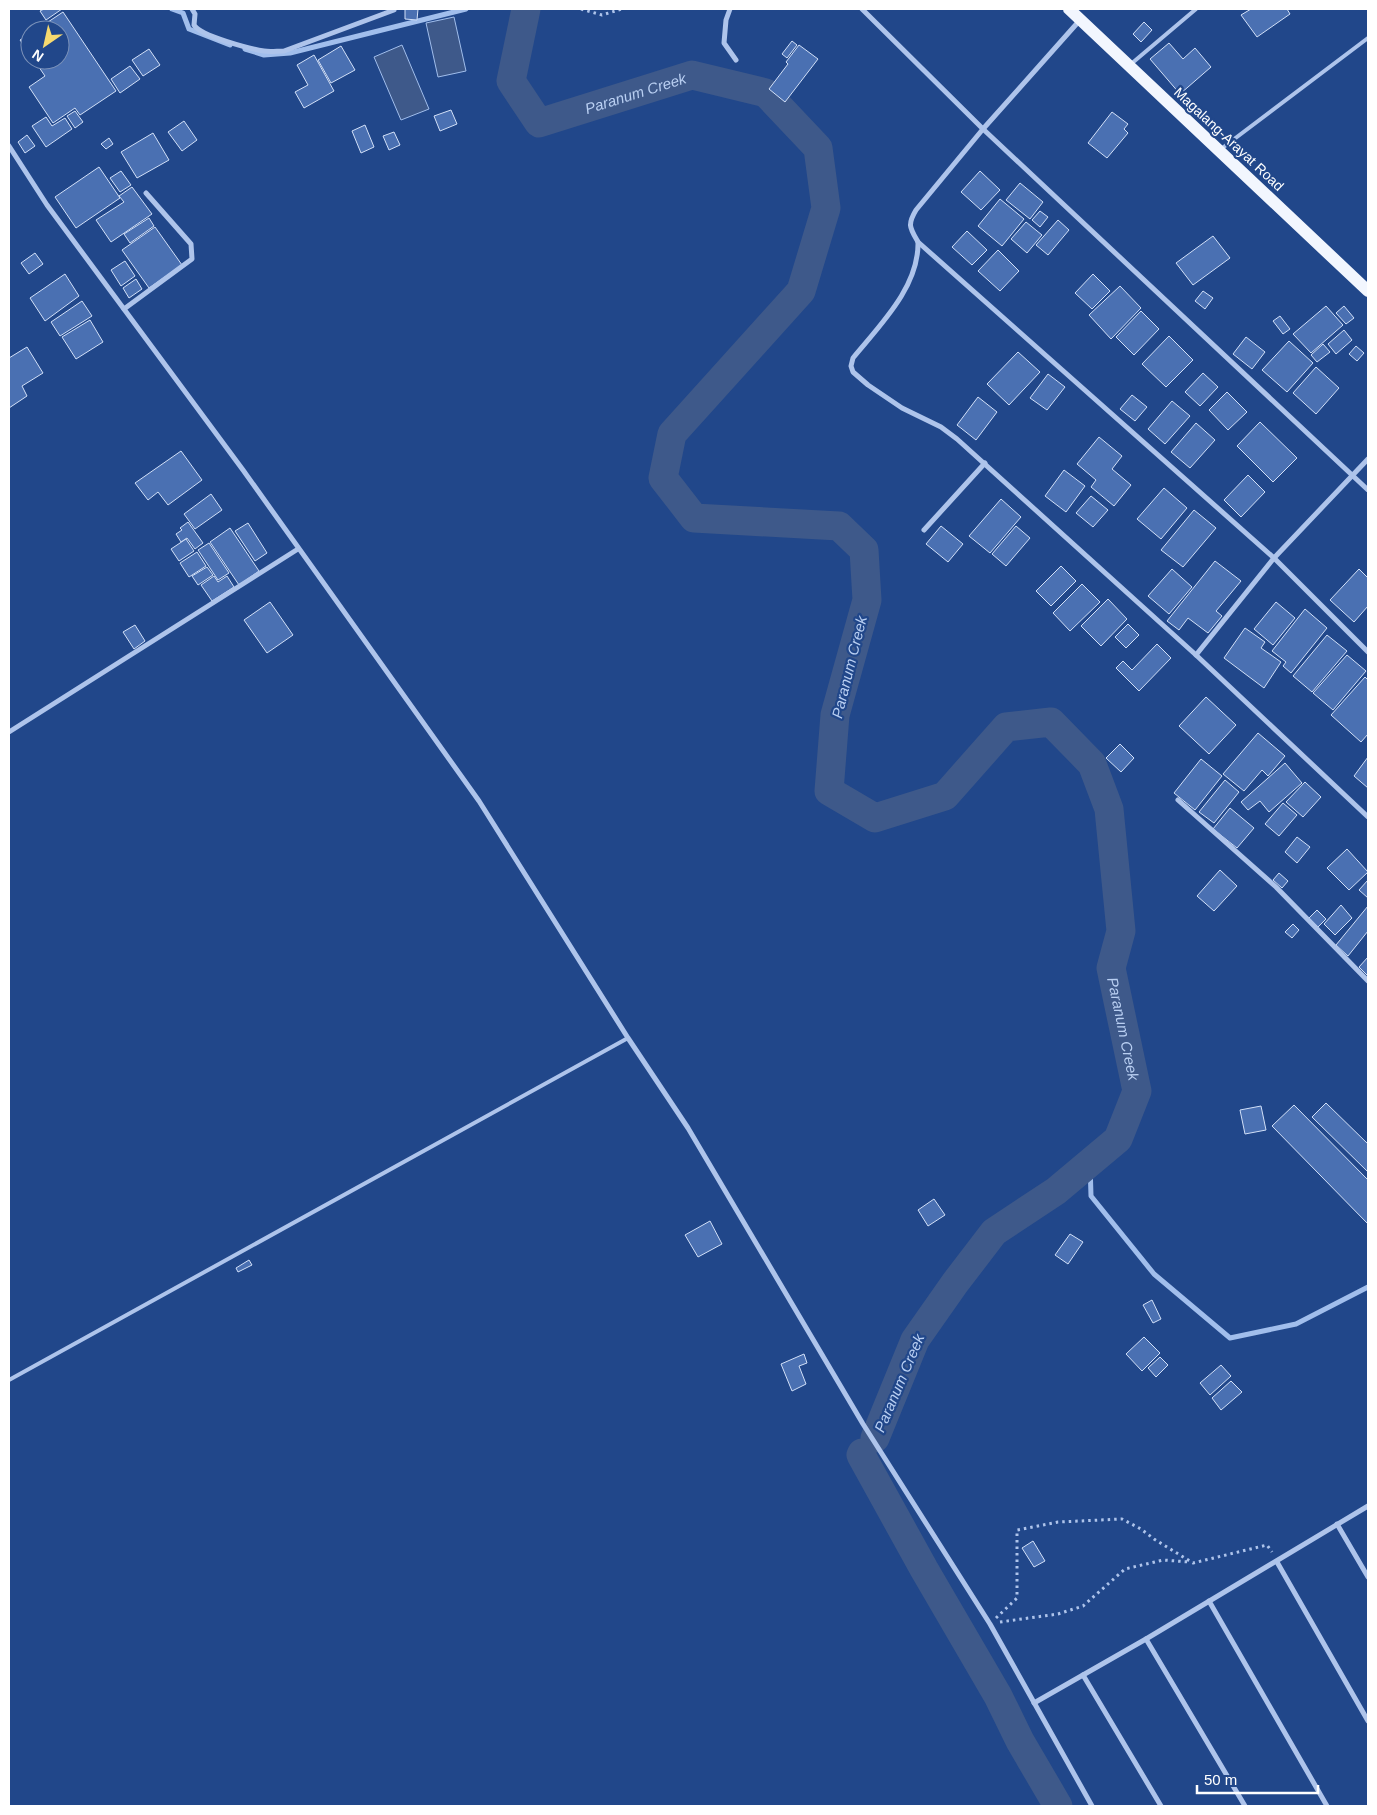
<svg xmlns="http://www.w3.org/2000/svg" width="1377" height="1815" viewBox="0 0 1377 1815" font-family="Helvetica,sans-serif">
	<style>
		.water { fill: #3e598a; stroke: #a1beec }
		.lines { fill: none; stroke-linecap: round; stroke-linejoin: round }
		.stream { stroke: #a1beec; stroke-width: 5 }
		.river { stroke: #3e598a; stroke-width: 29 }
		.building { fill: #4a70b2; stroke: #d2e0f8 }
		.path { stroke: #aec4eb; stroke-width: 3; stroke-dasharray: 2.5 4; stroke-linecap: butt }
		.service { stroke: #aec4eb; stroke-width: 4 }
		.minor { stroke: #aec4eb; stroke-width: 5 }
		.primary { stroke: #f2f6fe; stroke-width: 12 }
		.labels { text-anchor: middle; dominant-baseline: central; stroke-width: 4.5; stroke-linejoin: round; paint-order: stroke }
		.street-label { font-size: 14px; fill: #fff; stroke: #21478a }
		.water-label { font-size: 15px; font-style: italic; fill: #b9cff2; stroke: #21478a }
	</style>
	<rect width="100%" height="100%" fill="#21478a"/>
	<!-- water -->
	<g class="water">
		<path d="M454 17 466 71 438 77 426 23Z"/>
		<path d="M402 45 429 109 401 120 374 57Z"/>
	</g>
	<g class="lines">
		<!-- stream -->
		<g class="stream">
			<path d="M172 9 183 13 189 29 230 45"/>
			<path d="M245 49 264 55 290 53 466 9"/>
			<path d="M1090 1163 1091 1196 1154 1274 1230 1338 1296 1324 1368 1287"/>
		</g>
		<!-- river -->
		<g class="river">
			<path id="s1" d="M526 9 511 81 539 123 692 75 766 93 818 148 826 208 801 291 672 434 663 478 694 518 839 526 864 550 867 600 835 715 829 791 875 818 945 796 1006 727 1051 722 1092 764 1109 809 1121 931 1111 968 1137 1091 1118 1139 1056 1191 994 1232 955 1283 915 1340 875 1438"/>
			<path d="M862 1453 861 1455 924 1569 998 1696 1020 1741 1058 1806"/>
		</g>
	</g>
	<!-- building -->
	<g class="building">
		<path d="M44 9H62L46 20 40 11Z"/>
		<path d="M405 9H418L417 20 405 19Z"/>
		<path d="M1251 9H1287L1290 14 1257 37 1241 15Z"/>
		<path d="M63 12 116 91 80 115 75 108 53 123 29 87 45 76 34 60H60V30H36Z"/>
		<path d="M1144 22 1152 30 1141 42 1133 34Z"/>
		<path d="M30 34V54L20 40Z"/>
		<path d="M792 41 797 45 787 58 782 54Z"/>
		<path d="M1169 43 1183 59 1195 48 1211 67 1180 94 1150 59Z"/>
		<path d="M799 45 818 59 785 102 769 89 788 64 786 62Z"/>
		<path d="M341 46 355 70 331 83 318 60Z"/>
		<path d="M149 49 160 65 143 76 132 60Z"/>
		<path d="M314 55 334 91 304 108 295 92 308 85 297 65Z"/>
		<path d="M130 66 140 79 120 93 111 79Z"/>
		<path d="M451 110 457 124 440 131 434 116Z"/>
		<path d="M75 111 83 122 75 128 67 116Z"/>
		<path d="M1112 112 1128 124 1124 129 1128 133 1107 158 1088 143Z"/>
		<path d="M46 117 52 126 65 118 72 129 46 147 32 126Z"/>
		<path d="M184 121 197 140 182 151 168 132Z"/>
		<path d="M365 125 374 147 361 153 352 131Z"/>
		<path d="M394 132 400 145 389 150 383 136Z"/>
		<path d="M153 133 169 160 137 178 121 152Z"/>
		<path d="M27 135 35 146 25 153 18 142Z"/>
		<path d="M109 138 113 144 106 149 101 144Z"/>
		<path d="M99 167 120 198 76 228 55 197Z"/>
		<path d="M121 171 131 185 120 192 110 178Z"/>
		<path d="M980 171 1000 190 981 210 961 192Z"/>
		<path d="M1020 183 1043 202 1030 219 1006 200Z"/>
		<path d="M132 187 152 214 111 242 96 220 124 202 119 196Z"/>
		<path d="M1000 199 1024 219 1002 246 978 226Z"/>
		<path d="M1040 211 1048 217 1040 227 1032 220Z"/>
		<path d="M149 218 154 226 130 243 124 234Z"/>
		<path d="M1058 220 1069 230 1048 255 1036 245Z"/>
		<path d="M1026 222 1042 235 1027 253 1011 239Z"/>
		<path d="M155 227 182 265 149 288 122 250Z"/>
		<path d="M967 231 987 250 972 265 952 247Z"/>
		<path d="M1213 236 1230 258 1193 285 1176 263Z"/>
		<path d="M998 250 1019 271 1000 291 978 271Z"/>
		<path d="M35 253 43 264 29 274 21 263Z"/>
		<path d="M125 261 135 276 121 286 111 270Z"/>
		<path d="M65 274 79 296 45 321 30 298Z"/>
		<path d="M1093 274 1110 291 1092 309 1075 293Z"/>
		<path d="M136 279 142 289 129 298 123 288Z"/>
		<path d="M1120 286 1141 308 1111 339 1089 315Z"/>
		<path d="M1203 291 1213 298 1205 309 1195 301Z"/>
		<path d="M82 301 92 316 60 336 51 322Z"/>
		<path d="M1326 306 1343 325 1311 353 1293 334Z"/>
		<path d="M1344 306 1354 318 1346 324 1336 313Z"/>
		<path d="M1141 311 1159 329 1134 355 1116 337Z"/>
		<path d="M1280 316 1290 329 1283 334 1273 321Z"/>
		<path d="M90 320 103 342 76 359 62 337Z"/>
		<path d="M1344 330 1352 340 1336 354 1328 344Z"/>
		<path d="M1169 336 1193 360 1166 387 1142 364Z"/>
		<path d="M1246 337 1265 352 1252 369 1233 354Z"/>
		<path d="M1289 341 1313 363 1287 392 1262 370Z"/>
		<path d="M1323 344 1330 352 1317 362 1311 355Z"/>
		<path d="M1356 346 1364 353 1357 361 1349 354Z"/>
		<path d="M27 347 43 373 22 386 27 396 9 408V358Z"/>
		<path d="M1018 352 1040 372 1009 405 987 384Z"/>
		<path d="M1316 367 1339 388 1316 414 1293 393Z"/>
		<path d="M1203 373 1218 387 1200 406 1185 392Z"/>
		<path d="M1048 374 1065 387 1047 410 1030 398Z"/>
		<path d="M1227 392 1247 412 1228 430 1209 410Z"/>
		<path d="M1132 395 1147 407 1135 421 1120 409Z"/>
		<path d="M978 397 997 412 976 440 957 425Z"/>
		<path d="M1172 401 1190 416 1165 444 1148 429Z"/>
		<path d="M1260 422 1297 458 1273 482 1237 446Z"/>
		<path d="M1196 423 1215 440 1190 468 1171 452Z"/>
		<path d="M1099 437 1122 456 1112 469 1131 485 1114 506 1091 487 1096 480 1077 464Z"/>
		<path d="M181 451 202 480 168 505 158 492 148 500 135 483Z"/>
		<path d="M1064 470 1085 486 1066 512 1045 496Z"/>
		<path d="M1248 475 1265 492 1241 517 1224 500Z"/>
		<path d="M1164 488 1187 508 1161 539 1137 519Z"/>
		<path d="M211 494 222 510 195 529 184 514Z"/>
		<path d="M1091 496 1108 510 1093 527 1076 513Z"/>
		<path d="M1001 499 1021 517 990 553 969 536Z"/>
		<path d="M1194 510 1216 528 1183 567 1161 550Z"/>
		<path d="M188 522 203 543 195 549 187 538 181 542 176 534 182 530 180 528Z"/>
		<path d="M248 523 267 553 255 561 235 531Z"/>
		<path d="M941 526 963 544 948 562 926 544Z"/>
		<path d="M1016 526 1030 538 1006 566 992 554Z"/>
		<path d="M230 528 259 571 239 585 210 542Z"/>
		<path d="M186 539 194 551 179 561 171 549Z"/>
		<path d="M209 543 229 573 218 580 198 550Z"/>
		<path d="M197 552 206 566 189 577 180 563Z"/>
		<path d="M1215 561 1241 581 1216 611 1222 616 1208 633 1188 618 1179 630 1167 621Z"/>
		<path d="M1061 566 1076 581 1051 606 1036 591Z"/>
		<path d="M207 567 213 575 198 585 192 576Z"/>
		<path d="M1172 569 1192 587 1169 614 1148 596Z"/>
		<path d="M1359 569 1368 578V606L1354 622 1330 600Z"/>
		<path d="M214 576 218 582 227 576 234 587 212 601 201 585Z"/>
		<path d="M1082 584 1100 602 1070 631 1053 613Z"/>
		<path d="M1108 599 1127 619 1101 646 1081 626Z"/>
		<path d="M270 602 293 635 267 653 244 620Z"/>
		<path d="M1276 602 1295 618 1273 645 1254 629Z"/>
		<path d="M1305 609 1327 628 1291 673 1283 666 1286 662 1272 651Z"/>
		<path d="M1128 624 1139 635 1126 648 1115 637Z"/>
		<path d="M135 625 145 641 134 649 123 632Z"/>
		<path d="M1245 628 1265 642 1261 648 1281 662 1264 688 1224 658Z"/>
		<path d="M1327 635 1347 651 1312 692 1293 676Z"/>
		<path d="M1157 644 1171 658 1139 691 1116 668 1123 661 1132 670Z"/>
		<path d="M1347 655 1366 671 1333 710 1313 693Z"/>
		<path d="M1365 677 1368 680V734L1361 742 1331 715Z"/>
		<path d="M1206 697 1236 725 1209 754 1179 726Z"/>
		<path d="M1258 733 1285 756 1268 776 1262 770 1244 791 1223 774Z"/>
		<path d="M1120 744 1134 758 1121 772 1106 758Z"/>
		<path d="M1368 757V788L1354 776Z"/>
		<path d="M1201 759 1222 776 1195 810 1174 793Z"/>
		<path d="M1285 763 1302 783 1269 812 1260 801 1248 810 1241 802Z"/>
		<path d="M1225 780 1239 792 1214 823 1199 812Z"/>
		<path d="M1305 782 1321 797 1303 817 1286 802Z"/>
		<path d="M1283 803 1297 815 1279 836 1265 824Z"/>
		<path d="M1230 808 1254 828 1237 848 1213 829Z"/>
		<path d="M1297 837 1310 847 1297 863 1285 852Z"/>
		<path d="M1347 849 1368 872 1349 890 1327 868Z"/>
		<path d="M1220 870 1237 886 1214 911 1197 896Z"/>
		<path d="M1279 873 1288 881 1282 888 1273 880Z"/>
		<path d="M1368 880V898L1359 890Z"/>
		<path d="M1341 905 1352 918 1335 935 1324 924Z"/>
		<path d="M1368 906V931L1348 956 1336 945Z"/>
		<path d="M1317 910 1326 919 1318 927 1309 918Z"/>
		<path d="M1293 924 1299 930 1292 938 1285 932Z"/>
		<path d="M1368 957V976L1359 967Z"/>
		<path d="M1326 1103 1368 1144V1172L1312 1117Z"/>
		<path d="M1294 1105 1368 1180V1224L1272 1126Z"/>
		<path d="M1261 1106 1266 1130 1245 1134 1240 1110Z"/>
		<path d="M934 1199 945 1215 928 1226 918 1210Z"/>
		<path d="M710 1221 722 1244 698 1257 685 1235Z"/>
		<path d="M1070 1234 1083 1242 1068 1264 1055 1255Z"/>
		<path d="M249 1260 252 1265 238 1272 236 1268Z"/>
		<path d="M1152 1300 1161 1319 1153 1323 1143 1305Z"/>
		<path d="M1144 1337 1160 1353 1142 1371 1126 1354Z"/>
		<path d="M804 1354 807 1363 799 1366 806 1384 792 1391 781 1364Z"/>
		<path d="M1160 1357 1168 1365 1156 1377 1148 1368Z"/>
		<path d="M1221 1365 1231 1376 1210 1395 1200 1383Z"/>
		<path d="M1231 1381 1242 1392 1221 1410 1212 1398Z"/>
		<path d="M1033 1541 1045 1561 1034 1567 1022 1548Z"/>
	</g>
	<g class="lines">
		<!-- path -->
		<g class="path">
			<path d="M581 9 602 15 622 9"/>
			<path d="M996 1618 1017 1598V1530L1058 1522 1122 1519 1141 1529 1154 1539 1193 1563 1267 1545 1272 1552"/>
			<path d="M1000 1622 1058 1614 1083 1606 1125 1569 1163 1560 1189 1562"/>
		</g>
		<!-- service -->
		<g class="service">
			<path d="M1131 64 1196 9"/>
			<path d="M1221 149 1368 38"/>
			<path d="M9 1380 628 1038"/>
		</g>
		<!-- minor -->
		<g class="minor">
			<path d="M192 9 195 14 194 25C200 36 251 49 264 51 270 52 277 51 284 51L394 10"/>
			<path d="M730 9 726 20 724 43 736 60"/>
			<path d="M862 9 983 129 1368 490"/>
			<path d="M1080 20 983 129 916 210C907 225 910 228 918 242L1274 558 1368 652"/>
			<path d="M9 146 47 205 243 470 479 801 628 1038 688 1128 863 1424 990 1624 1092 1806"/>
			<path d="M918 242C919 287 880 325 853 358L851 366 853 372 868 385 902 408 941 427 957 439 1196 655 1368 817"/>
			<path d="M124 309 192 259 191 244 146 193"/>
			<path d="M924 530 985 463"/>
			<path d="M1196 655 1274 558 1368 459"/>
			<path d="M9 732 298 549"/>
			<path d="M1178 800 1276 887 1368 981"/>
			<path d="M1337 1524 1368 1577"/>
			<path d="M1277 1562 1368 1721"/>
			<path d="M1209 1601 1327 1806"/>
			<path d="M1146 1639 1245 1806"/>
			<path d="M1083 1675 1161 1806"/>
			<path d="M1034 1703 1146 1639 1368 1506"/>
		</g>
		<!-- primary -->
		<path class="primary" d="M1069 9 1368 291"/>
	</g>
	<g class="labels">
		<!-- street labels -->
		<g class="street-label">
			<text transform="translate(1229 139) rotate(43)">Magalang-Arayat Road</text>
		</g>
		<!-- water labels -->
		<g class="water-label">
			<text stroke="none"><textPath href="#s1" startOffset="225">Paranum Creek</textPath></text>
			<text transform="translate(849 667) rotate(-76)">Paranum Creek</text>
			<text stroke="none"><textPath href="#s1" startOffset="1891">Paranum Creek</textPath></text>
			<text transform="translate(899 1383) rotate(-67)">Paranum Creek</text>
		</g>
	</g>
	<!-- border -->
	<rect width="1377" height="1815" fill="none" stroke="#ffffff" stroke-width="20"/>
	<!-- north arrow -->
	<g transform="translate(45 45) rotate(214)"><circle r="24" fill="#21478a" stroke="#7a91b9"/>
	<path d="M0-4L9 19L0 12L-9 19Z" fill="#f7da6f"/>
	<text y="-8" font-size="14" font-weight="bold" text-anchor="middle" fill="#ffffff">N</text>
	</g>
	<!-- scale -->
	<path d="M1197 1785v8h121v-8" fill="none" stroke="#ffffff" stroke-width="2.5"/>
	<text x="1204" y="1785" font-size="15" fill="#ffffff" stroke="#21478a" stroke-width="4" paint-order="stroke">50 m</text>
</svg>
